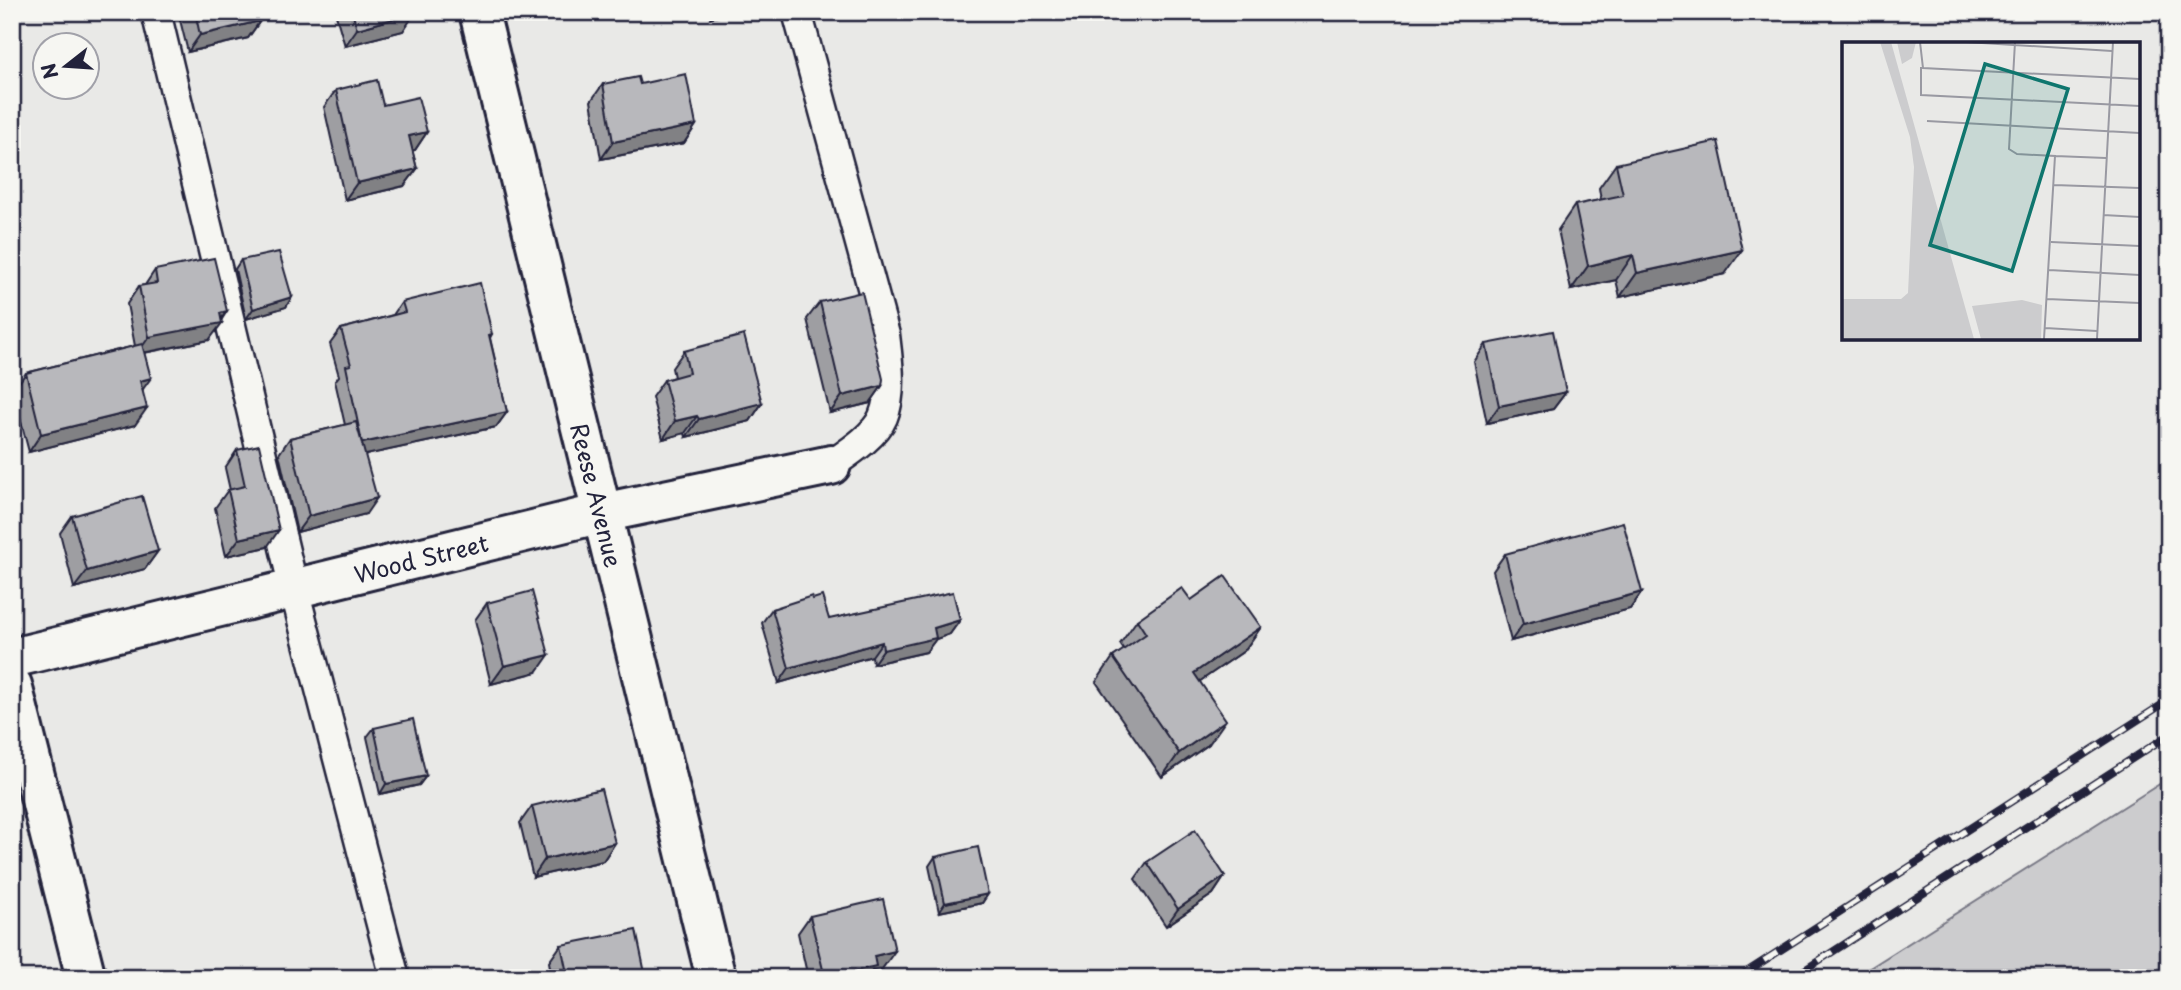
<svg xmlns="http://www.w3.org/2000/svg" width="2181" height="990" viewBox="0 0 2181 990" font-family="'Playpen Sans',sans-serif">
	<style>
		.green { fill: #ccccce; stroke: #777784; stroke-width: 2 }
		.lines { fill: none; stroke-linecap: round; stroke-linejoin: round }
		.service-casing { stroke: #22223b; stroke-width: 33 }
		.minor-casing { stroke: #22223b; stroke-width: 44 }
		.service { stroke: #f6f6f2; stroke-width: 28 }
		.minor { stroke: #f6f6f2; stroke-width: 38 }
		.rail-casing { stroke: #22223b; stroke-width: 8 }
		.rail { stroke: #f6f6f2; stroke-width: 5; stroke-dasharray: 16; stroke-linecap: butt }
		.wall { fill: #9e9ea2; stroke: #22223b; stroke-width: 2 }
		.shaded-wall { fill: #818184; stroke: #22223b; stroke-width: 2 }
		.building { fill: #b8b8bc; stroke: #22223b; stroke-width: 2 }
		.labels { text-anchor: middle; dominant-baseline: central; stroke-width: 5; stroke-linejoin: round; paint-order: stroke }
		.street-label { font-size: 23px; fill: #22223b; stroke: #f6f6f2 }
		.inset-road { fill: none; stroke: #9999a2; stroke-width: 2 }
		.view { fill: #0f766e; fill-opacity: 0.15; stroke: #0f766e; stroke-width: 3.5 }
		.inset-edge { fill: none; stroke: #22223b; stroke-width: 3.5 }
	</style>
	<rect width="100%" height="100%" fill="#e9e9e7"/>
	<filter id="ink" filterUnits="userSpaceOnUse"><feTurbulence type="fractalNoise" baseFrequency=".0143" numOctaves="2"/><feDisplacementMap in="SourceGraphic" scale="14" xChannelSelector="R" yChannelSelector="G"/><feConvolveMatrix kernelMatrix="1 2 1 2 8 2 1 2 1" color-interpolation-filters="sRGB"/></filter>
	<g filter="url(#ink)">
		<!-- green -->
		<path class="green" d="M2169 778V978H1854Z"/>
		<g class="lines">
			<!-- service casing -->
			<g class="service-casing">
				<g id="service">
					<path d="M156 12 294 589 395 978"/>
					<path d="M797 12 885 335C888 360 893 393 883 417 875 436 848 453 831 465"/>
				</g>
			</g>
			<!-- minor casing -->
			<g class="minor-casing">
				<g id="minor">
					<path d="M479 12 716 978"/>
					<path d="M12 658 602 513 831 465"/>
					<path d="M12 685 86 978"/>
				</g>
			</g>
			<!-- service -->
			<use href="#service" class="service"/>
			<!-- minor -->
			<use href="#minor" class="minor"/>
			<!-- rail casing -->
			<g class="rail-casing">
				<g id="rail">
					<path d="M1737 978 2169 700"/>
					<path d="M1792 978 2169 735"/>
				</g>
			</g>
			<!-- rail -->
			<use href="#rail" class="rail"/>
		</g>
		<!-- wall -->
		<g class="wall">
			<path d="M178 12H258L260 21 248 38 188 52Z"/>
			<path d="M335 12H415L403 31 345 46Z"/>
			<path d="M603 84H640L696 125 684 143 601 159 591 101Z"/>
			<path d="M336 90 383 105 427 132 415 150H412L417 169 404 186 345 200 324 107Z"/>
			<path d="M1616 164 1725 274 1620 297 1616 280 1571 290 1558 230 1575 205 1601 200 1599 188Z"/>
			<path d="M241 260 292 297 286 307 246 319 235 269Z"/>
			<path d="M155 270 227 311 209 340 144 353 143 390 135 425 29 452 13 391 26 373 135 346 127 304 139 286 145 285Z"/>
			<path d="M402 302 492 334 490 338 507 412 496 427 365 455 366 514 297 532 279 454 290 438 345 425 335 381 339 376 330 344 341 329 393 315Z"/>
			<path d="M820 302 882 386 870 403 830 413 807 319Z"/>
			<path d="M1486 344 1566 392 1553 409 1487 423 1474 362Z"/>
			<path d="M684 351 762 403 750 421 686 437 685 433 663 439 652 397 664 380 674 377 672 368Z"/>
			<path d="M237 450 267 547 226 556 215 508 228 490H230L225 468Z"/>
			<path d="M72 516 158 551 145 569 74 588 60 533Z"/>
			<path d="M1505 554 1642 592 1630 609 1511 641 1493 571Z"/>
			<path d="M813 599 829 619 960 620 950 634 936 639 926 652 873 664 872 656 779 683 762 623 772 609Z"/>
			<path d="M1191 600 1261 627 1244 651 1200 681 1209 744 1162 777 1096 682 1113 657 1124 650 1120 644 1137 620Z"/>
			<path d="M487 603 537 672 491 684 475 620Z"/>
			<path d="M374 728 426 776 419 785 380 794 367 737Z"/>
			<path d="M532 806 615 843 603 861 533 877 520 823Z"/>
			<path d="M935 857 988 894 982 903 939 912 929 866Z"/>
			<path d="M1147 862 1225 876 1213 894 1166 926 1135 879Z"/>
			<path d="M810 916 882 969 872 971 868 978H808L798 933Z"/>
			<path d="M561 945 646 978H552L549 962Z"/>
		</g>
		<!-- shaded-wall -->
		<g class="shaded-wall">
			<path d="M714 12H738L710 18Z"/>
			<path d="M415 13 403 31 345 46 357 29Z"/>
			<path d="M260 21 248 38 188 52 200 35Z"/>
			<path d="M696 125 684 143 601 159 613 142Z"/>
			<path d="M427 132 415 150 397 153 409 136Z"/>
			<path d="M417 169 404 186 345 200 357 183Z"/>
			<path d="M1742 250 1725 274 1620 297 1637 273Z"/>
			<path d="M1633 255 1616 280 1571 290 1588 266Z"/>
			<path d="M292 297 286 307 246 319 253 309Z"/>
			<path d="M227 311 218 323H222L209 340 137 354 149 337Z"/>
			<path d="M151 378 138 396 140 381Z"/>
			<path d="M882 386 870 403 830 413 842 396Z"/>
			<path d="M1566 392 1553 409 1487 423 1499 406Z"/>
			<path d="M762 403 750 421 686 437 699 419Z"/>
			<path d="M147 408 135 425 29 452 41 434Z"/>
			<path d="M507 412 496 427 352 458 362 443Z"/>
			<path d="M697 416 685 433 663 439 675 421Z"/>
			<path d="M377 498 366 514 297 532 309 516Z"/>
			<path d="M279 530 267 547 226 556 239 539Z"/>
			<path d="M158 551 145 569 74 588 87 571Z"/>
			<path d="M1642 592 1630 609 1511 641 1523 624Z"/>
			<path d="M960 620 950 634 936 639 926 652 873 664 883 650 934 628Z"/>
			<path d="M1261 627 1244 651 1177 697 1194 673Z"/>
			<path d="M882 642 872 656 779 683 789 668Z"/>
			<path d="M549 655 537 672 491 684 504 666Z"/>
			<path d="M1226 720 1209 744 1162 777 1179 753Z"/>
			<path d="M426 776 419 785 380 794 386 784Z"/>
			<path d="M615 843 603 861 533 877 545 859Z"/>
			<path d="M1225 876 1213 894 1166 926 1178 909Z"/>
			<path d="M988 894 982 903 939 912 945 903Z"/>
			<path d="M895 951 882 969 872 971 868 978H828L874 956Z"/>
		</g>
		<!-- building -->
		<g class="building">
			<path d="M195 12H258L260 21 200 35Z"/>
			<path d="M352 12H415V13L357 29Z"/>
			<path d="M686 74 696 125 613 142 603 84 638 77 640 84Z"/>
			<path d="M377 80 383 105 418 97 427 132 409 136 417 169 357 183 336 90Z"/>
			<path d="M1718 141 1742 250 1637 273 1633 255 1588 266 1575 205 1623 195 1616 164Z"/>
			<path d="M279 252 292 297 253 309 241 260Z"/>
			<path d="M214 258 227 311 220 313 222 323 149 337 139 286 157 283 155 270Z"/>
			<path d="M480 283 492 334 489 335 507 412 362 443 346 366 351 365 341 329 405 312 402 302Z"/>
			<path d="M862 292 883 379 882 386 842 396 820 302Z"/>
			<path d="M1553 331 1566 392 1499 406 1486 344Z"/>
			<path d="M744 335 762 403 699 419 697 416 675 421 664 380 689 373 684 351Z"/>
			<path d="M142 344 151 378 140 381 147 408 41 434 26 373Z"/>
			<path d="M356 422 377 498 309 516 290 438Z"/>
			<path d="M259 445 279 530 239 539 228 490 245 486 237 450Z"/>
			<path d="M142 496 158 551 87 571 72 516Z"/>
			<path d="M1623 522 1642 592 1523 624 1505 554Z"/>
			<path d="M1225 576 1261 627 1194 673 1226 720 1179 753 1113 657 1146 634 1137 620 1182 588 1191 600Z"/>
			<path d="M532 591 549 655 504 666 487 603Z"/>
			<path d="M953 592 960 620 934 628 936 638 883 650 882 642 789 668 772 609 812 596 813 599 822 596 829 619Z"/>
			<path d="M413 719 426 776 386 784 374 728Z"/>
			<path d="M601 789 615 843 545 859 532 806Z"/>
			<path d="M1195 830 1225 876 1178 909 1147 862Z"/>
			<path d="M978 847 988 894 945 903 935 857Z"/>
			<path d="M883 899 895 951 874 956 876 966 825 978 810 916Z"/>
			<path d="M636 930 646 978H568L561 945Z"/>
		</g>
	</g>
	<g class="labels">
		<!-- street labels -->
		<g class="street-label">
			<text transform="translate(597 495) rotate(76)">Reese Avenue</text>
			<text transform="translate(421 558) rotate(-14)">Wood Street</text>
		</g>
	</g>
	<!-- overview -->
	<g transform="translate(1842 42)">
		<rect width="298" height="298" fill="#e9e9e7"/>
		<path d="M38 0H49L132 297H0V257H59L66 251 72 125 68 95ZM55 0H74L70 16 60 22ZM180 258 200 263 199 297H139L130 264Z" fill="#ccccce"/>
		<path class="inset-road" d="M78 0 81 26 298 37M124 0 270 9M173 0 167 107 175 112 213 114 202 297M79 25V53L298 64M85 79 298 91M213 114 264 116M212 143 298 146M261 173 298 175M209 200 298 204M207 228 298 233M205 257 298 261M203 286 255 289M255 297 271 0"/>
		<path class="view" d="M143 22 226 47 170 229 88 203Z"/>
		<rect width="298" height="298" class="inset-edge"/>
	</g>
	<!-- margin -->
	<rect width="2181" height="990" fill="none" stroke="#f6f6f2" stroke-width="42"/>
	<rect x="21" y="21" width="2139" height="948" fill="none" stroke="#22223b" stroke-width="2.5" filter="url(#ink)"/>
	<!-- north arrow -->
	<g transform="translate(66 66) rotate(253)"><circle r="33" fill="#f6f6f2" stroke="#a1a1a9" stroke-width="2"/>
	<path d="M0-5L12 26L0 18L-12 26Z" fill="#22223b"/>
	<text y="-10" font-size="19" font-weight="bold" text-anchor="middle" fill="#22223b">N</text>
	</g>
</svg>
